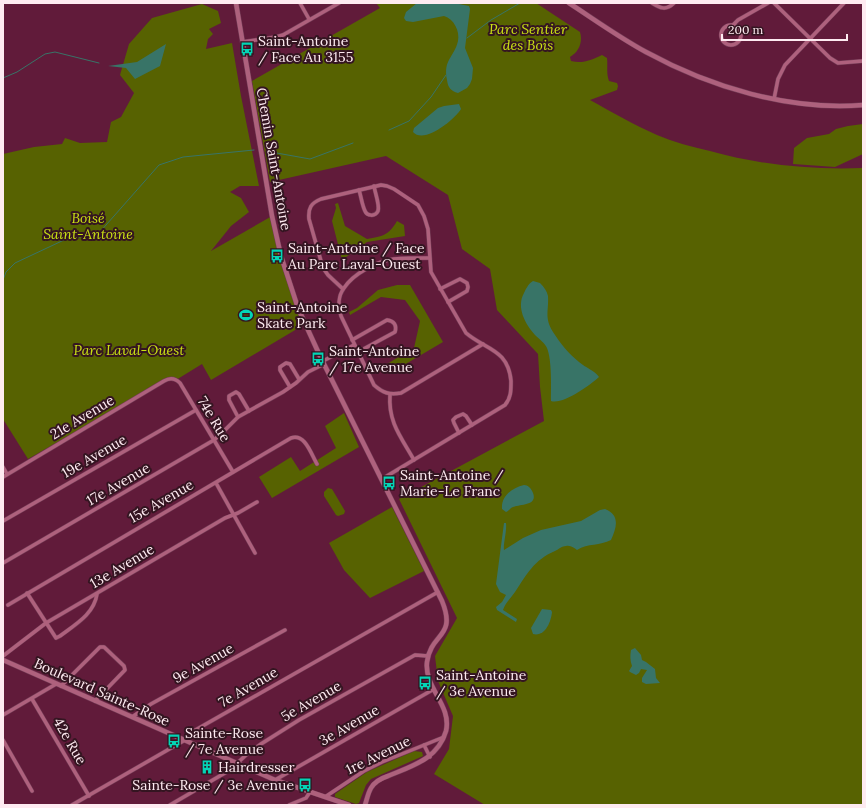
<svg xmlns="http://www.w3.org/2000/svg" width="866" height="808" viewBox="0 0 866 808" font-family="Lora,serif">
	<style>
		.green { fill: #576201 }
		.water { fill: #387467 }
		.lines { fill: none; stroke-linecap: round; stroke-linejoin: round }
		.stream { stroke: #387467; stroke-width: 1 }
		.street-casing { stroke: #743d57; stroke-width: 4.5 }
		.secondary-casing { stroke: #743d57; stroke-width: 5.5 }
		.street { stroke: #ae617d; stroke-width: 3.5 }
		.secondary { stroke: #ae617d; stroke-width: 4.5 }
		.labels { text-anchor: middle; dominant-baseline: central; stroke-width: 4; stroke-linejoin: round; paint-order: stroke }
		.park-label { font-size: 14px; font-style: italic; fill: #cae214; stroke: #341521 }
		.poi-label { font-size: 14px; fill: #feebf1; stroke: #341521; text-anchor: start }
		.street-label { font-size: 14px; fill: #feebf1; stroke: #341521 }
	</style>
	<rect width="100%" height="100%" fill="#611b3a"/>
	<!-- green -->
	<g class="green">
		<path d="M376 3H536L580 32C583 42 579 52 570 57L571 61C583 64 591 60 602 55L607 58C608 66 606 73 609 81L617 83 618 86 617 90 590 100C612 112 634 125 657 135 674 142 692 147 710 151 760 165 811 170 863 168V805H485L434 774 449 749 453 716 438 681 435 656 457 618 399 499 544 421 540 387 538 354 497 310 490 269 462 249 448 195 386 156 270 182 252 81 380 8Z"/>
		<path d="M202 4 218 11 221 23 209 29 213 34 208 39 206 49 232 43 241 96 259 186H240L230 192 241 198 249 212 231 226 211 251 272 216 298 308 307 323 211 380 202 364 176 380 170 378 28 459 3 419V154L34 147 62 144 65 138 80 143 107 142 111 122 121 117 134 93 120 75 129 44 152 18Z"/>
		<path d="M863 124V154L835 167 793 164 794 148 807 138 829 134 836 129 848 126Z"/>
		<path d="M338 203 345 226 367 239C383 236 388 236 397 221L404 225 405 236 367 242 342 260 332 221 336 208 335 204Z"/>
		<path d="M397 285H410L443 342 404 365 383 370 377 373 375 371 414 348 420 321 405 300 381 297 350 315 349 312 357 308 378 290Z"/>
		<path d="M344 413 359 447 272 498 259 477 291 457 300 471 336 448 325 426Z"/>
		<path d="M328 488 332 489 345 511 344 514 338 516 336 515 324 496V492Z"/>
		<path d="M392 507 424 571 370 598 344 570 329 543Z"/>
		<path d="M414 751 422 752 423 756 371 779 366 785 359 803 356 804 335 797V794L367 772Z"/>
	</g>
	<!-- water -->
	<g class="water">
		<path d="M417 3H454L469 6 470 9 465 48 473 68 472 79 470 84 467 88 458 93C451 91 448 88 447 80 443 59 454 58 458 41 460 31 454 19 444 16L413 22 406 21 404 18 406 12Z"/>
		<path d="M166 44 160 66 135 79 126 68 108 66 137 62Z"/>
		<path d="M459 104 461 109C455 119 424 145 413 132L414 128 438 108 444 106Z"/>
		<path d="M533 281 540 283C544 287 547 291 548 296 549 311 544 317 553 332 560 343 569 354 579 362 586 368 594 370 599 377 590 385 563 405 551 401 551 388 552 360 547 348 545 343 539 339 535 335 525 324 516 307 524 293 526 289 528 284 533 281Z"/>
		<path d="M524 485C528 485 531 488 533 493 538 506 519 504 513 507 510 508 509 511 506 512L502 509C501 496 512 488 524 485Z"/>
		<path d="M605 509C620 515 617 527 611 540 600 546 588 543 577 550 574 548 571 545 566 546 562 546 559 549 555 551 534 560 527 574 515 592 511 598 505 603 503 610L517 619 516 622 497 610 496 607 502 602 506 595 500 592 496 584 504 523H506C507 531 503 544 504 550L523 538 541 530 581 521 600 510Z"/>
		<path d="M542 609 551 610 552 612C551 622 545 637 533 634L531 628Z"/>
		<path d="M635 648 641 655 642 660 646 662 655 669 656 678 660 683 646 684 642 682V678L647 670 641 669 639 673 636 675 630 672 629 671 632 666C630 661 630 655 631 650Z"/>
	</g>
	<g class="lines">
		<!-- stream -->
		<g class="stream">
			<path d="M467 38 491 20 520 3"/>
			<path d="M3 78 17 72 45 54 55 52 99 63"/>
			<path d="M389 130 409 121 431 97 446 75"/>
			<path d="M271 152 310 159 353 143"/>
			<path d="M3 280 6 272 15 263 64 240 99 233 159 165 183 157 254 150"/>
		</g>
		<!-- street casing -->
		<g class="street-casing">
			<g id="street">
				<path d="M300 3 309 19"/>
				<path d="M652 3C660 8 666 11 674 3"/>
				<path d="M774 3 830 58 838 63 863 61"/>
				<path d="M733 25 738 20 768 3"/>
				<circle cx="731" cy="35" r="10"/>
				<path d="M242 42 276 37 283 35 339 3"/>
				<path d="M774 99 778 79 785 65 844 3"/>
				<path d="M359 190C361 196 362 205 365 211 367 216 375 217 378 211 380 205 375 193 374 186"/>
				<path d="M429 258C417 258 406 258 394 259 377 261 353 274 344 288 338 296 338 307 341 316L374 385C383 393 389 395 401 393L483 344"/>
				<path d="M343 289 328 275 323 268 309 219C308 208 311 203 321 199L381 185 387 186 394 189 418 205 424 216 428 229 431 272 466 333C486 350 508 349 511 381 511 391 511 398 505 405L382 479"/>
				<path d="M440 289 460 279 467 283 468 287 467 291 448 302"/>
				<path d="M352 340 387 320C394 321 397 325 395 332L358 352"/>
				<path d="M323 361 354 345"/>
				<path d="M290 387 280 370V367L286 363 290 364 299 379"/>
				<path d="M390 395C388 422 401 437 414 460"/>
				<path d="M238 417 229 400V396L236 392 239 394 249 411"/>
				<path d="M459 433 454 423 453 420 456 417 463 414 466 416 472 425"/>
				<path d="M3 467 7 474"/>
				<path d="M3 477 164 381C169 378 175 378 180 383L233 472"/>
				<path d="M216 483 255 553"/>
				<path d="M3 521 196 410"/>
				<path d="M3 563 214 440 223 432 238 417 283 392 296 383 308 372 324 364"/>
				<path d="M27 593 56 638 60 636C76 624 94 614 97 594"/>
				<path d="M8 605 291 438C305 433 311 454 317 464"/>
				<path d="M3 656 46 623 225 518 238 513 257 502"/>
				<path d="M61 686 100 647H104L124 666 125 670 95 701"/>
				<path d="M32 699 89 796"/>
				<path d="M3 715 56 684"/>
				<path d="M132 717 151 704 285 630"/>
				<path d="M3 740 32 791"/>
				<path d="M424 745 430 757"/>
				<path d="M275 780 434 689"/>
				<path d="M325 797 364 771 382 762 444 737"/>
				<path d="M72 805 185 740 192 732 438 592"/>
				<path d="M170 805 230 770 246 755 261 744 299 720 415 655 428 656"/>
				<path d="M289 805 306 798 310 792"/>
			</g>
		</g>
		<!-- secondary casing -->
		<g class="secondary-casing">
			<g id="secondary">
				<path d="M236 3 272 216 281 256 298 308 320 356 442 601C457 638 431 632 427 662 424 688 452 705 446 731 438 759 412 766 388 776 382 778 375 781 371 788 368 793 367 799 365 805"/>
				<path d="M569 3C595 20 620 38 646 52 710 87 789 111 863 105"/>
				<path d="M3 660 275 780 349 805"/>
			</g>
		</g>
		<!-- street -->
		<use href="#street" class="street"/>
		<!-- secondary -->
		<use href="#secondary" class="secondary"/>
	</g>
	<!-- icons -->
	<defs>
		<g id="bus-bare" transform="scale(1.08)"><path d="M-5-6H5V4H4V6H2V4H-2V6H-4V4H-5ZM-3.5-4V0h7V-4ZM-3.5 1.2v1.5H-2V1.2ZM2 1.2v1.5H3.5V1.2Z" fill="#03d5b6" stroke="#341521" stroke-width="2.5" paint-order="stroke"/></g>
		<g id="stadium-bare" transform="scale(1.08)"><path d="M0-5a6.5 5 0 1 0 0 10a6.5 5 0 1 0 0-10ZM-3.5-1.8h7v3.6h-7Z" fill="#03d5b6" stroke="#341521" stroke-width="2.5" paint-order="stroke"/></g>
		<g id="building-bare" transform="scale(1.08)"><path d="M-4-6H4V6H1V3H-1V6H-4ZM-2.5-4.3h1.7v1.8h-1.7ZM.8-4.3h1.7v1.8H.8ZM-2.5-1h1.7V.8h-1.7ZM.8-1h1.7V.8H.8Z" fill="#03d5b6" stroke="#341521" stroke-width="2.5" paint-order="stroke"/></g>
	</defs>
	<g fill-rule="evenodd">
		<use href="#bus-bare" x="247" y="49"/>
		<use href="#bus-bare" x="277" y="256"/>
		<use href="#stadium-bare" x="246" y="315"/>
		<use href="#bus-bare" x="318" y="359"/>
		<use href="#bus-bare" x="389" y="483"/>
		<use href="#bus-bare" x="425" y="683"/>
		<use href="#bus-bare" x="174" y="741"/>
		<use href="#building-bare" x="207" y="767"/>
		<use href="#bus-bare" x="305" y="785"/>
	</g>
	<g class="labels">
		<!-- park labels -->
		<g class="park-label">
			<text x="528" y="29">Parc Sentier<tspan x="528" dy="16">des Bois</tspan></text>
			<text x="88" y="218">Boisé<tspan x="88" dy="16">Saint-Antoine</tspan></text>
			<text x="129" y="350">Parc Laval-Ouest</text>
		</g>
		<!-- poi labels -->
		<g class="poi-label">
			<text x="258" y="41">Saint-Antoine<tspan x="258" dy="16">/ Face Au 3155</tspan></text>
			<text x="288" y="248">Saint-Antoine / Face<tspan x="288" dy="16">Au Parc Laval-Ouest</tspan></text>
			<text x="257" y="307">Saint-Antoine<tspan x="257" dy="16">Skate Park</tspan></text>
			<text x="329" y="351">Saint-Antoine<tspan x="329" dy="16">/ 17e Avenue</tspan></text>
			<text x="400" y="475">Saint-Antoine /<tspan x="400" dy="16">Marie-Le Franc</tspan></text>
			<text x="436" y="675">Saint-Antoine<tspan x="436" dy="16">/ 3e Avenue</tspan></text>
			<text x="185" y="733">Sainte-Rose<tspan x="185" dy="16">/ 7e Avenue</tspan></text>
			<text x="218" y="767">Hairdresser</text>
			<text x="294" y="785" text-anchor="end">Sainte-Rose / 3e Avenue</text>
		</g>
		<!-- street labels -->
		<g class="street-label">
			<text transform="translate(274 159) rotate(80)">Chemin Saint-Antoine</text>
			<text transform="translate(82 417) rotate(-31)">21e Avenue</text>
			<text transform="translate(214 419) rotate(59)">74e Rue</text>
			<text transform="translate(94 456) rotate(-30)">19e Avenue</text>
			<text transform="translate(118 484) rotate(-30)">17e Avenue</text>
			<text transform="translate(161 501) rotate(-30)">15e Avenue</text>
			<text transform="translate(122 566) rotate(-31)">13e Avenue</text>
			<text transform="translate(203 663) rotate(-29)">9e Avenue</text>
			<text transform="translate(248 687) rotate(-30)">7e Avenue</text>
			<text transform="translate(102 692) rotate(24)">Boulevard Sainte-Rose</text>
			<text transform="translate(311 701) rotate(-30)">5e Avenue</text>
			<text transform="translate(349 725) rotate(-30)">3e Avenue</text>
			<text transform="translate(70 741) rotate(60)">42e Rue</text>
			<text transform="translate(378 755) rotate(-26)">1re Avenue</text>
		</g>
	</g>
	<!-- border -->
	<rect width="866" height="808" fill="none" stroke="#feebf1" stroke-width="8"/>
	<!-- scale -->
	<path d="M722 34v6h125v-6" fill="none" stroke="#feebf1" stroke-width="2"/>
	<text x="728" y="34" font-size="12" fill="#feebf1" stroke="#341521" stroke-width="3" paint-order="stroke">200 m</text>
</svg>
